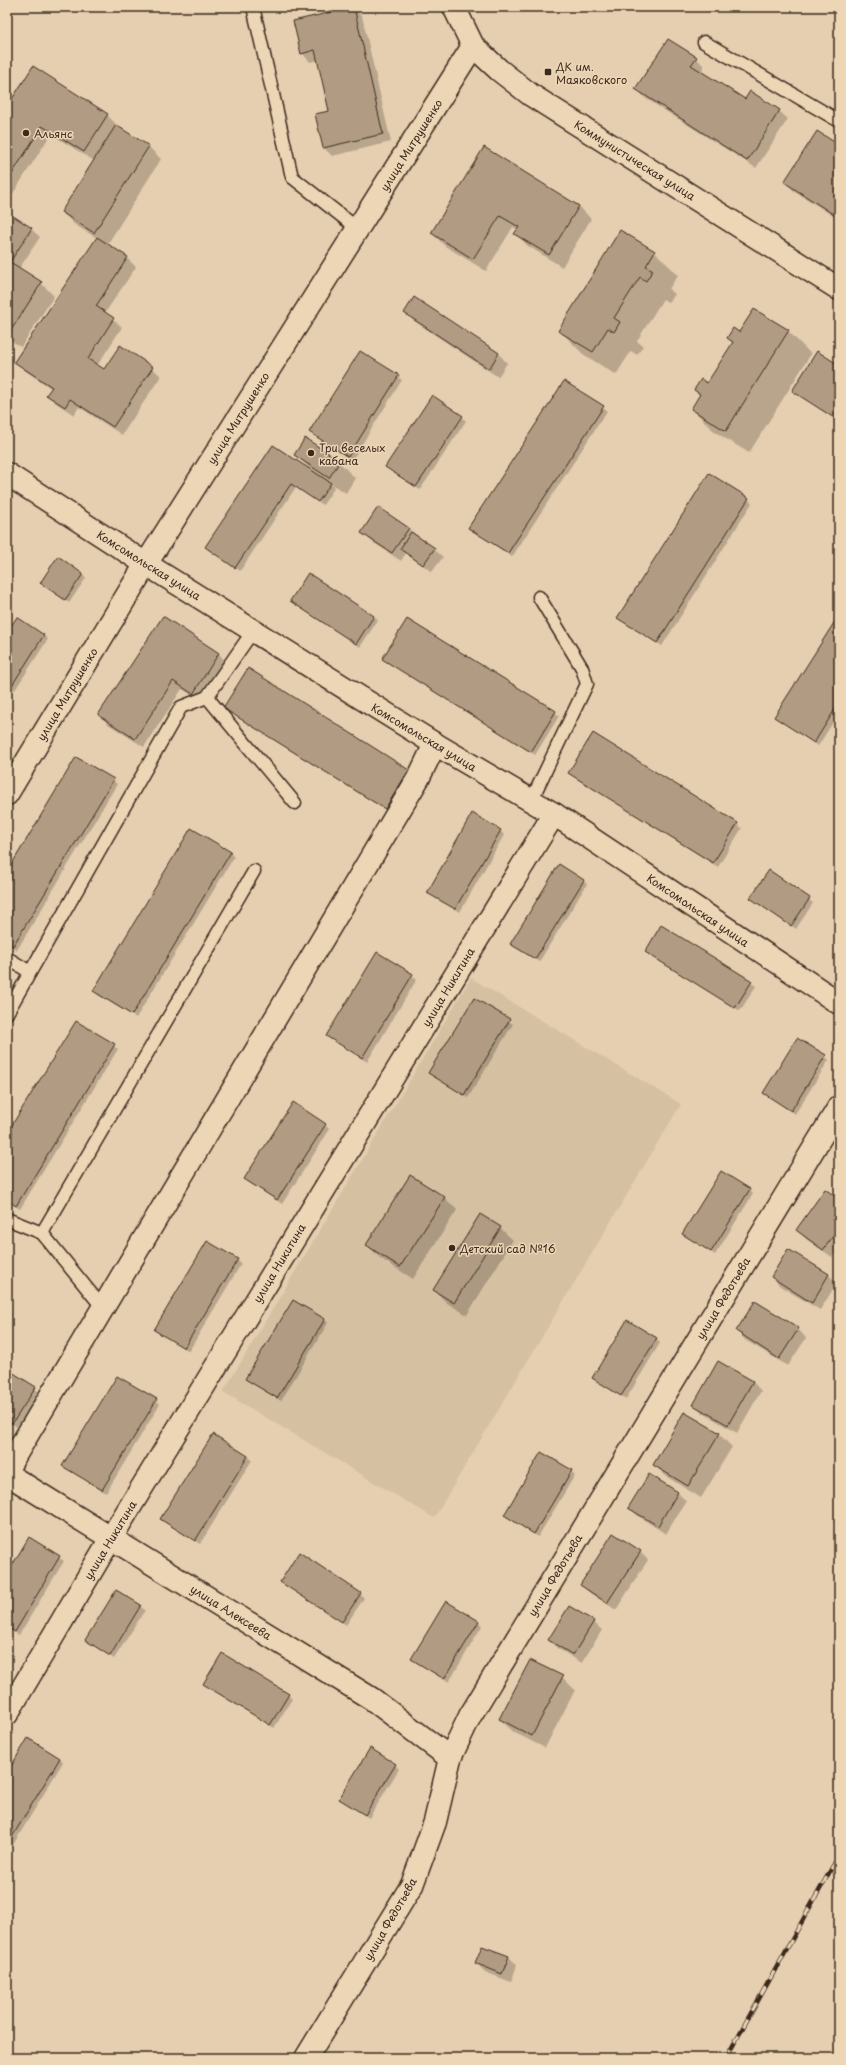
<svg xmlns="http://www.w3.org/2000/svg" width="846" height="2065" viewBox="0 0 846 2065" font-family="'Playpen Sans',sans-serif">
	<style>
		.built { fill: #d6c0a2 }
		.shadow { fill: #0003 }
		.building { fill: #b19c83; stroke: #3b2a1e }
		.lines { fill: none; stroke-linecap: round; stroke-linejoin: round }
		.lane-casing { stroke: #3b2a1e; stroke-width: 15 }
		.street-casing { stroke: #3b2a1e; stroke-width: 25 }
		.secondary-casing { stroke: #3b2a1e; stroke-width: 25 }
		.lane { stroke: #edd6b6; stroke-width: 12 }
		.street { stroke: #edd6b6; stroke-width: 22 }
		.secondary { stroke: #edd6b6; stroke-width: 22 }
		.rail-casing { stroke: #3b2a1e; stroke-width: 4.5 }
		.rail { stroke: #edd6b6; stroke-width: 3; stroke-dasharray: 9; stroke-linecap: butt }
		.poi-dot { fill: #3b2a1e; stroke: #edd6b6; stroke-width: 1.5 }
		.labels { text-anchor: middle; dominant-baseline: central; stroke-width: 3; stroke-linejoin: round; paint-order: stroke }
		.poi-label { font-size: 11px; fill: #3b2a1e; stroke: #edd6b6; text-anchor: start }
		.street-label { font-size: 11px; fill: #3b2a1e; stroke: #edd6b6 }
	</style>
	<rect width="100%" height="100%" fill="#e6cfb0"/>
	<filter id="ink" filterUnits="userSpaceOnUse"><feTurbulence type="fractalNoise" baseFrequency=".025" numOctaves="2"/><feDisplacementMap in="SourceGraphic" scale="8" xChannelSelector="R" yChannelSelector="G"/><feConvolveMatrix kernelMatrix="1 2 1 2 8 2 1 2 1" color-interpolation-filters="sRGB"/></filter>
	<g filter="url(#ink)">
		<!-- built -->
		<path class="built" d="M471 978 681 1104 434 1518 223 1392Z"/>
		<!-- shadow -->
		<g class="shadow">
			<path d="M353 8 362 16 391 142 332 156 324 148 331 112 319 60 310 62 302 53Z"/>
			<path d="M696 58 704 66 701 72 745 100 779 111 788 119 756 168 645 98 637 89Z"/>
			<path d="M33 68 107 115 116 124 115 125 148 146 161 159 107 245 127 258 136 267 105 313 122 327 97 366 104 371 120 347 152 368 161 376 122 435 79 407 74 415 56 403 47 395 52 389 24 370 16 362 97 238 75 225 62 212 94 161 51 134 7 203V109Z"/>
			<path d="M839 146V220L793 190 785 182Z"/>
			<path d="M485 148 579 206 591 219 562 267 528 246 516 234 518 230 513 227 486 271 445 246 432 233Z"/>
			<path d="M7 213 31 229 40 237 19 269 41 283 54 296 21 347 7 338Z"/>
			<path d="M621 231 655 252 678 275 669 289 675 294 669 303 663 299 637 341 643 346 637 355 631 351 616 375 583 354 560 331Z"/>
			<path d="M414 299 499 354 507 363 498 377 414 321 405 313Z"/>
			<path d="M788 331 811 354 749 453 715 432 692 409 701 396 695 390 708 385 733 344 728 338 739 334Z"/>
			<path d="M361 352 402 380 352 460 310 432Z"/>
			<path d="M839 366V421L793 391Z"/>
			<path d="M565 382 607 411 512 557 469 527Z"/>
			<path d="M462 417 466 421 420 490 391 470Z"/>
			<path d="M273 446 311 470 296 455 339 462 355 478 346 493 332 484 334 488 323 505 296 487 240 571 206 547Z"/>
			<path d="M748 499 752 503 662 646 619 618Z"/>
			<path d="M408 528 443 557 432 572 406 553 401 561 371 541 362 532Z"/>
			<path d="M82 574 86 578 69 603 45 586Z"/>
			<path d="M291 601 374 616 378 620 360 647Z"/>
			<path d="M839 617V713L818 746 776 717Z"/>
			<path d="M17 618 48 639 15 690 7 685V634Z"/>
			<path d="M163 618 219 654 227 663 202 702 182 689 144 747 108 724 100 715Z"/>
			<path d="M383 659 555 712 559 716 535 755Z"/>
			<path d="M224 708 409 770 413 774 389 812Z"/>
			<path d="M593 734 742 828 718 867 569 773Z"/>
			<path d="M113 780 117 784 17 950 7 943V874Z"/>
			<path d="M500 831 504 835 460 912 428 892Z"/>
			<path d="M230 853 234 857 136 1018 98 995 94 991Z"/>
			<path d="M769 872 813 903 796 929 751 898Z"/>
			<path d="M583 880 587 884 539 962 511 944Z"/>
			<path d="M662 926 756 986 740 1011 646 952Z"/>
			<path d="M377 954 417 979 367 1062 328 1036Z"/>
			<path d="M474 999 513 1024 468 1098 430 1073Z"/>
			<path d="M76 1022 118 1049 20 1209 7 1201V1135Z"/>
			<path d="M825 1056 829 1060 795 1114 764 1093Z"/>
			<path d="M293 1104 330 1129 282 1204 245 1179Z"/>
			<path d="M749 1190 753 1194 715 1255 684 1234Z"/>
			<path d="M444 1197 457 1210 413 1279 380 1258 367 1245Z"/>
			<path d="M839 1200V1248L832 1257 806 1239 797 1230Z"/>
			<path d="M500 1228 513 1240 467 1315 447 1303 434 1290Z"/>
			<path d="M789 1250 829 1275 837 1283 820 1310 780 1286 772 1277Z"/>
			<path d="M237 1260 241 1264 189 1351 155 1330Z"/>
			<path d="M324 1319 328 1323 281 1401 246 1379Z"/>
			<path d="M798 1329 806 1338 788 1366 745 1340 737 1331Z"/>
			<path d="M656 1339 660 1343 626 1399 593 1378Z"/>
			<path d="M718 1363 753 1382 761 1391 737 1433 703 1413 694 1405Z"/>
			<path d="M7 1370 39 1392 17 1427 7 1421Z"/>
			<path d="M156 1400 160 1404 106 1493 64 1466Z"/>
			<path d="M719 1434 732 1447 701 1498 667 1477 654 1465Z"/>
			<path d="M248 1456 252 1460 200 1544 161 1519Z"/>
			<path d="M571 1471 575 1475 538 1537 505 1515Z"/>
			<path d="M650 1475 678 1493 686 1501 666 1534 638 1516 630 1508Z"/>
			<path d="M29 1539 64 1561 19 1635 7 1628V1576Z"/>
			<path d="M640 1552 648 1560 616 1610 590 1593 581 1585Z"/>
			<path d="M281 1581 360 1594 364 1598 346 1625Z"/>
			<path d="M117 1591 145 1610 114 1659 87 1640Z"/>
			<path d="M479 1622 482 1626 449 1682 413 1659Z"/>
			<path d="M593 1622 602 1630 582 1663 557 1648 549 1640Z"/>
			<path d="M562 1677 575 1690 545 1748 513 1732 500 1719Z"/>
			<path d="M204 1684 288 1695 292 1699 274 1728Z"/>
			<path d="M60 1758 63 1762 13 1845 7 1841V1775Z"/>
			<path d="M395 1765 399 1769 369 1818 340 1799Z"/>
			<path d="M483 1947 509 1957 517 1965 511 1982 485 1972 476 1963Z"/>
		</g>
		<!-- building -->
		<g class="building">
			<path d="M354 7 383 134 323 148 315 114 329 111 315 50 301 54 293 21Z"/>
			<path d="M668 39 697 57 691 65 745 99 750 91 780 110 747 161 635 89Z"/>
			<path d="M33 66 108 114 84 152 42 126 7 182V107Z"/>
			<path d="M116 125 149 146 94 233 61 212Z"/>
			<path d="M817 131 839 145V218L784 182Z"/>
			<path d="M484 147 579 206 549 255 514 234 519 227 500 216 473 259 431 233Z"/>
			<path d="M7 212 32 228 10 262 7 260Z"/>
			<path d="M620 230 655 251 646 266 653 270 646 281 640 277 614 318 620 322 614 332 608 328 593 352 558 331Z"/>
			<path d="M97 237 128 257 96 306 114 318 88 359 104 369 120 345 153 367 113 427 70 399 65 407 46 395 52 387 14 362Z"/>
			<path d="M7 260 42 282 8 335 7 334Z"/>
			<path d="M414 297 499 353 489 369 404 313Z"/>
			<path d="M754 309 789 330 726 431 691 409 700 394 694 390 701 379 707 383 733 342 727 338 733 328 739 332Z"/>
			<path d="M360 351 399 375 348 457 309 432Z"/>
			<path d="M817 351 839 365V421L792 391Z"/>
			<path d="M564 381 604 406 508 553 468 528Z"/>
			<path d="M432 395 463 416 416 487 385 467Z"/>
			<path d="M305 438 340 461 329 478 294 455Z"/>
			<path d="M273 445 331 483 318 502 291 484 235 568 205 547Z"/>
			<path d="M709 473 749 498 657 643 617 618Z"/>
			<path d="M378 507 409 528 392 553 361 533Z"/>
			<path d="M411 532 435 548 423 565 400 549Z"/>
			<path d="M58 556 83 574 65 600 40 583Z"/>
			<path d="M308 573 374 616 356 644 290 601Z"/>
			<path d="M839 615V703L814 743 774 717Z"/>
			<path d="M163 616 219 653 193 694 173 681 135 739 98 715Z"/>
			<path d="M17 617 44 635 11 687 7 684V632Z"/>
			<path d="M407 619 556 711 531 752 382 659Z"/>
			<path d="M248 668 409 770 385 809 223 708Z"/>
			<path d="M593 733 738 823 713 863 568 773Z"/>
			<path d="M76 757 114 779 13 946 7 943V872Z"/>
			<path d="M472 813 501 830 455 909 427 893Z"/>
			<path d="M191 828 231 852 132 1015 93 991Z"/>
			<path d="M559 864 584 880 535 959 510 944Z"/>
			<path d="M769 870 810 898 791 926 750 898Z"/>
			<path d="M661 925 752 981 735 1008 645 952Z"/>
			<path d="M377 952 413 974 362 1058 326 1036Z"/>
			<path d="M474 998 510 1019 464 1095 428 1073Z"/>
			<path d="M76 1021 115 1044 16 1206 7 1200V1133Z"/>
			<path d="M797 1038 826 1055 791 1111 763 1093Z"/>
			<path d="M293 1102 326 1124 277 1200 244 1179Z"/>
			<path d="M721 1171 750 1189 711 1252 682 1234Z"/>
			<path d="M410 1175 445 1197 400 1267 366 1245Z"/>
			<path d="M825 1189 839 1199V1228L823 1250 796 1230Z"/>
			<path d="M480 1214 501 1227 454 1303 433 1290Z"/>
			<path d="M207 1241 238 1259 184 1348 154 1330Z"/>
			<path d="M788 1249 829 1274 812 1303 771 1277Z"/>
			<path d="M293 1300 325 1319 277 1398 245 1379Z"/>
			<path d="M755 1301 799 1328 779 1359 736 1331Z"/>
			<path d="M627 1320 657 1338 621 1396 592 1378Z"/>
			<path d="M718 1361 753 1381 728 1425 693 1405Z"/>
			<path d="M7 1369 36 1387 12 1424 7 1420Z"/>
			<path d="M117 1376 157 1399 102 1490 62 1466Z"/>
			<path d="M684 1412 720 1433 688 1486 653 1465Z"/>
			<path d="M213 1434 248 1456 195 1541 160 1519Z"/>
			<path d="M541 1452 572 1470 534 1534 504 1515Z"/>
			<path d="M649 1474 678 1492 658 1526 628 1508Z"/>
			<path d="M613 1533 641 1551 607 1603 580 1585Z"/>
			<path d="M29 1537 60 1556 15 1632 7 1627V1574Z"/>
			<path d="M299 1552 361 1593 342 1622 280 1582Z"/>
			<path d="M116 1590 141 1605 110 1656 85 1640Z"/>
			<path d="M446 1601 479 1621 444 1679 411 1659Z"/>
			<path d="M569 1606 594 1621 573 1655 548 1640Z"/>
			<path d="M222 1653 289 1694 270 1725 203 1684Z"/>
			<path d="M530 1660 563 1676 532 1736 499 1719Z"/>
			<path d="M28 1738 60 1758 9 1842 7 1840V1773Z"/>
			<path d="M370 1748 396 1764 365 1815 339 1799Z"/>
			<path d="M482 1946 509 1956 502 1974 475 1963Z"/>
		</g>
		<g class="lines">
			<!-- lane casing -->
			<g class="lane-casing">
				<g id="lane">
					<path d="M253 7 292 177 358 229"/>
					<path d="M704 42 839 121"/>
					<path d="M207 697 295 803"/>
					<path d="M531 801 587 684 582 668 539 597"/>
					<path d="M7 958 30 972"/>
					<path d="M7 1013 181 707 207 697 253 631"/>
					<path d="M7 1219 42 1233 103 1308"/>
					<path d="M42 1233 254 871"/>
				</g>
			</g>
			<!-- street casing -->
			<g class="street-casing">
				<g id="street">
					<path d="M7 474 146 564 435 744 554 814 839 1003"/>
					<path d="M7 1469 419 777 435 744"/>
					<path d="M7 1714 111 1538 554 814"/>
				</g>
			</g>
			<!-- secondary casing -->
			<g class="secondary-casing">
				<g id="secondary">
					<path d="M454 7 473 46 499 70 531 95 839 289"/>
					<path d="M7 794 146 564 473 46"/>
					<path d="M7 1474 372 1699 450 1758"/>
					<path d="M306 2058 412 1885 435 1822 450 1758 470 1716 839 1107"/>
				</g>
			</g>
			<!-- lane -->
			<use href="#lane" class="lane"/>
			<!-- street -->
			<use href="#street" class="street"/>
			<!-- secondary -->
			<use href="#secondary" class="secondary"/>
			<!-- rail casing -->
			<g class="rail-casing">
				<path id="rail" d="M726 2058 839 1855"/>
			</g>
			<!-- rail -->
			<use href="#rail" class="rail"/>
		</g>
	</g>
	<!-- markers -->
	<g class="poi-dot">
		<rect x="544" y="68" width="8" height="8" rx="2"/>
		<circle cx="26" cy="133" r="4"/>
		<circle cx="311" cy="453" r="4"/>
		<circle cx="452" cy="1248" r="4"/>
	</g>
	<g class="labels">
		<!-- poi labels -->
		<g class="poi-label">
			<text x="556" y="66">ДК им.<tspan x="556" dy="13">Маяковского</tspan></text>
			<text x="34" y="133">Альянс</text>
			<text x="319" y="447">Три веселых<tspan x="319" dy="13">кабана</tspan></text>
			<text x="460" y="1248">Детский сад №16</text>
		</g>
		<!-- street labels -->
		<g class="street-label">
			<text transform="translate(411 145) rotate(-58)">улица Митрушенко</text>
			<text transform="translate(635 160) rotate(32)">Коммунистическая улица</text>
			<text transform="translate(238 418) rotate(-58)">улица Митрушенко</text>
			<text transform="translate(149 565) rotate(32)">Комсомольская улица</text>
			<text transform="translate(67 694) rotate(-59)">улица Митрушенко</text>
			<text transform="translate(424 737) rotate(31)">Комсомольская улица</text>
			<text transform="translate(698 910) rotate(34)">Комсомольская улица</text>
			<text transform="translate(448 987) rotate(-59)">улица Никитина</text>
			<text transform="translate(279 1263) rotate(-59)">улица Никитина</text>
			<text transform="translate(723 1298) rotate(-59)">улица Федотьева</text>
			<text transform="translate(110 1540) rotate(-59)">улица Никитина</text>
			<text transform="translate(555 1575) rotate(-59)">улица Федотьева</text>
			<text transform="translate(231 1612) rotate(32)">улица Алексеева</text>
			<text transform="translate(390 1919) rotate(-60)">улица Федотьева</text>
		</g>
	</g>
	<!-- margin -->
	<rect width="846" height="2065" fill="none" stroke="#edd6b6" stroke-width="24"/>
	<rect x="12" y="12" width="822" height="2041" fill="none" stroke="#3b2a1e" stroke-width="1.5" filter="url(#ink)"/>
</svg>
